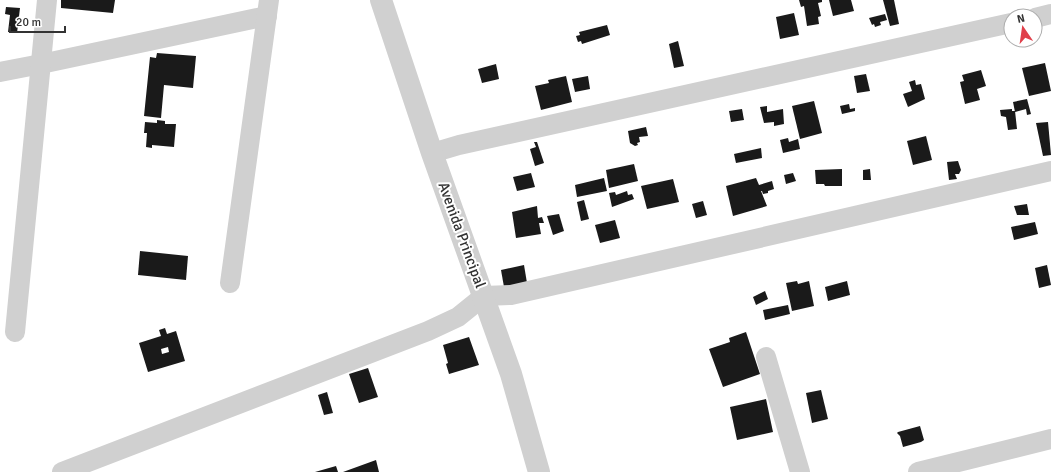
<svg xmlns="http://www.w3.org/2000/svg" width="1051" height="472" viewBox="0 0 1051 472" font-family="Signika,sans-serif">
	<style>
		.building { fill: #1a1a1a; fill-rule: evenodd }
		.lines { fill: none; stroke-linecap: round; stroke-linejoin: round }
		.minor { stroke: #d0d0d0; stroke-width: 20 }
		.tertiary { stroke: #d0d0d0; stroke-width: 22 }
		.labels { text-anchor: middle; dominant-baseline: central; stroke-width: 4; stroke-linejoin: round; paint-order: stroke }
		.street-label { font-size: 15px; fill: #333; stroke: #fff }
	</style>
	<rect width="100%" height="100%" fill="#fff"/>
	<!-- building -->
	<g class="building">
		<path d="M61 0H115L113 13 61 8Z"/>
		<path d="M799 0H822V2L818 3 821 16 818 17 819 24 807 26 804 6 801 7Z"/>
		<path d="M829 0H851L854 11 833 16Z"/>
		<path d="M883 0H894L899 24 890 26Z"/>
		<path d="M6 7 20 8 17 33 8 32 10 15 5 14Z"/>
		<path d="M794 13 799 35 780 39 776 17Z"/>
		<path d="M885 14 887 20 880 22 881 25 875 27 874 24 872 25 869 18Z"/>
		<path d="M607 25 610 35 582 44 581 41 578 42 576 36 580 35 579 32Z"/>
		<path d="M678 41 684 66 674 68 669 44Z"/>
		<path d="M157 53 196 56 193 88 164 85 161 118 144 116 150 57 156 58Z"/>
		<path d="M1045 63 1051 91 1029 96 1022 68Z"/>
		<path d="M496 64 499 79 482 83 478 69Z"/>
		<path d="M981 70 986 86 977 89 980 100 965 104 960 82 964 81 962 75Z"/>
		<path d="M866 74 870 91 857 93 854 76Z"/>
		<path d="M566 76 572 102 541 110 535 86 549 83 548 80Z"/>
		<path d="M588 76 590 89 575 92 572 79Z"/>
		<path d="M915 80 916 85 921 84 925 99 908 107 903 94 912 91 909 82Z"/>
		<path d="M1027 99 1031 114 1027 115 1026 109 1015 112 1013 102Z"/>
		<path d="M814 101 822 133 800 139 792 106Z"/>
		<path d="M849 104 850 109 855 108V111L842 114 840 106Z"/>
		<path d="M767 106V112L783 109 784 124 774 126V122L764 123 760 107Z"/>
		<path d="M742 109 744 120 731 122 729 111Z"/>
		<path d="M1012 109V111H1015L1017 129 1008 130 1006 117 1001 116 1000 110Z"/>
		<path d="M157 120 165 121V124H176L174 147 152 145V148L146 147 147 133H144L145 122 157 123Z"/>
		<path d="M1048 122 1051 155 1043 156 1036 123Z"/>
		<path d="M646 127 648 136 639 137 640 142 637 143 638 145 635 146 630 143 628 131Z"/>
		<path d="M926 136 932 160 913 165 907 141Z"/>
		<path d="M788 138 789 142 798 139 800 149 783 153 780 140Z"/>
		<path d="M534 142H537L544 163 535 166 530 149 536 147Z"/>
		<path d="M761 148 762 158 736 163 734 154Z"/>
		<path d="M958 161 961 170 959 174H955L957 179 949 180 947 162Z"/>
		<path d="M634 164 638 181 609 188 606 170Z"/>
		<path d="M842 169V186H825L824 184H816L815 170Z"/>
		<path d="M870 169 871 180H863V170Z"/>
		<path d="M531 173 535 187 517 191 513 177Z"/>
		<path d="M793 173 796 181 786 184 784 175Z"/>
		<path d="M604 178 607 191 577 197 575 185Z"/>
		<path d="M756 178 759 185 772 181 774 189 768 191V193L763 194 762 191H761L767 206 733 216 726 186Z"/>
		<path d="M673 179 679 202 647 209 641 186Z"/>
		<path d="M627 191 628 195 632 194 634 199 612 207 609 193 615 192 616 195Z"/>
		<path d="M584 200 589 219 581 221 577 202Z"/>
		<path d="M703 201 707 215 696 218 692 204Z"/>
		<path d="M1027 204 1029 215H1017L1014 206Z"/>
		<path d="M537 206 538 218 542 217 544 223H539L541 234 516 238 512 212Z"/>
		<path d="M559 214 564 231 553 235 547 216Z"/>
		<path d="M615 220 620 238 600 243 595 225Z"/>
		<path d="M1035 222 1038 234 1014 240 1011 227Z"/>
		<path d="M140 251 188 256 186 280 138 275Z"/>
		<path d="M524 265 527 283 504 287 501 270Z"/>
		<path d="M1047 265 1051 285 1039 288 1035 268Z"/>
		<path d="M797 281 798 284 809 281 814 306 792 311 786 283Z"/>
		<path d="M847 281 850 295 828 301 825 287Z"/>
		<path d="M765 291 768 299 756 305 753 297Z"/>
		<path d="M788 305 790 314 765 320 763 310Z"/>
		<path d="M165 328 167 334 176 331 185 361 148 372 139 343 161 336 159 330ZM168 347 169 352 162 354 161 349Z"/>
		<path d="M746 332 760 374 723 387 709 349 730 342 729 338Z"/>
		<path d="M469 337 479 365 449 374 446 364 448 363 443 345Z"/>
		<path d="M368 368 378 397 359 403 349 374Z"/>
		<path d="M821 390 828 419 812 423 806 393Z"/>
		<path d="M327 392 333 413 324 415 318 395Z"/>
		<path d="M766 399 773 432 737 440 730 407Z"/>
		<path d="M920 426 924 440 921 442 903 447 900 436 897 433 898 432Z"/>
		<path d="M376 460 379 472H343Z"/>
		<path d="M336 466 338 472H315Z"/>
	</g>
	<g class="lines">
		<!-- minor -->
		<g class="minor">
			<path d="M1035 18 1051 14"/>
			<path d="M0 72 41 64 267 16"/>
			<path d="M432 153 459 145 1011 23"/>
			<path d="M230 283 269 0"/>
			<path d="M15 332 47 0"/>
			<path d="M766 357 800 472"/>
			<path d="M62 472 428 331 458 317 484 296 511 295 1051 171"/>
			<path d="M918 472 1051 439"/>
		</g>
		<!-- tertiary -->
		<path class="tertiary" d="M381 0 432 153 511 374 539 472"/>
	</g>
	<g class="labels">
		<!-- street labels -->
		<g class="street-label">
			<text transform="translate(462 235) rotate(70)">Avenida Principal</text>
		</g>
	</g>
	<!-- north arrow -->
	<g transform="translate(1023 28) rotate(347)"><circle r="19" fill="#ffffff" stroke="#adadad"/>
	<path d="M0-3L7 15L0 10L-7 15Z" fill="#e03f4a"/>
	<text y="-6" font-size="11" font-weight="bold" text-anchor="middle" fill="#333333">N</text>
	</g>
	<!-- scale -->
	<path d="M10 26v6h55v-6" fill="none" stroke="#333333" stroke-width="2"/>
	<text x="16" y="26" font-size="12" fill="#333333" stroke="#ffffff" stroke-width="3" paint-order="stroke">20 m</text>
</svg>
